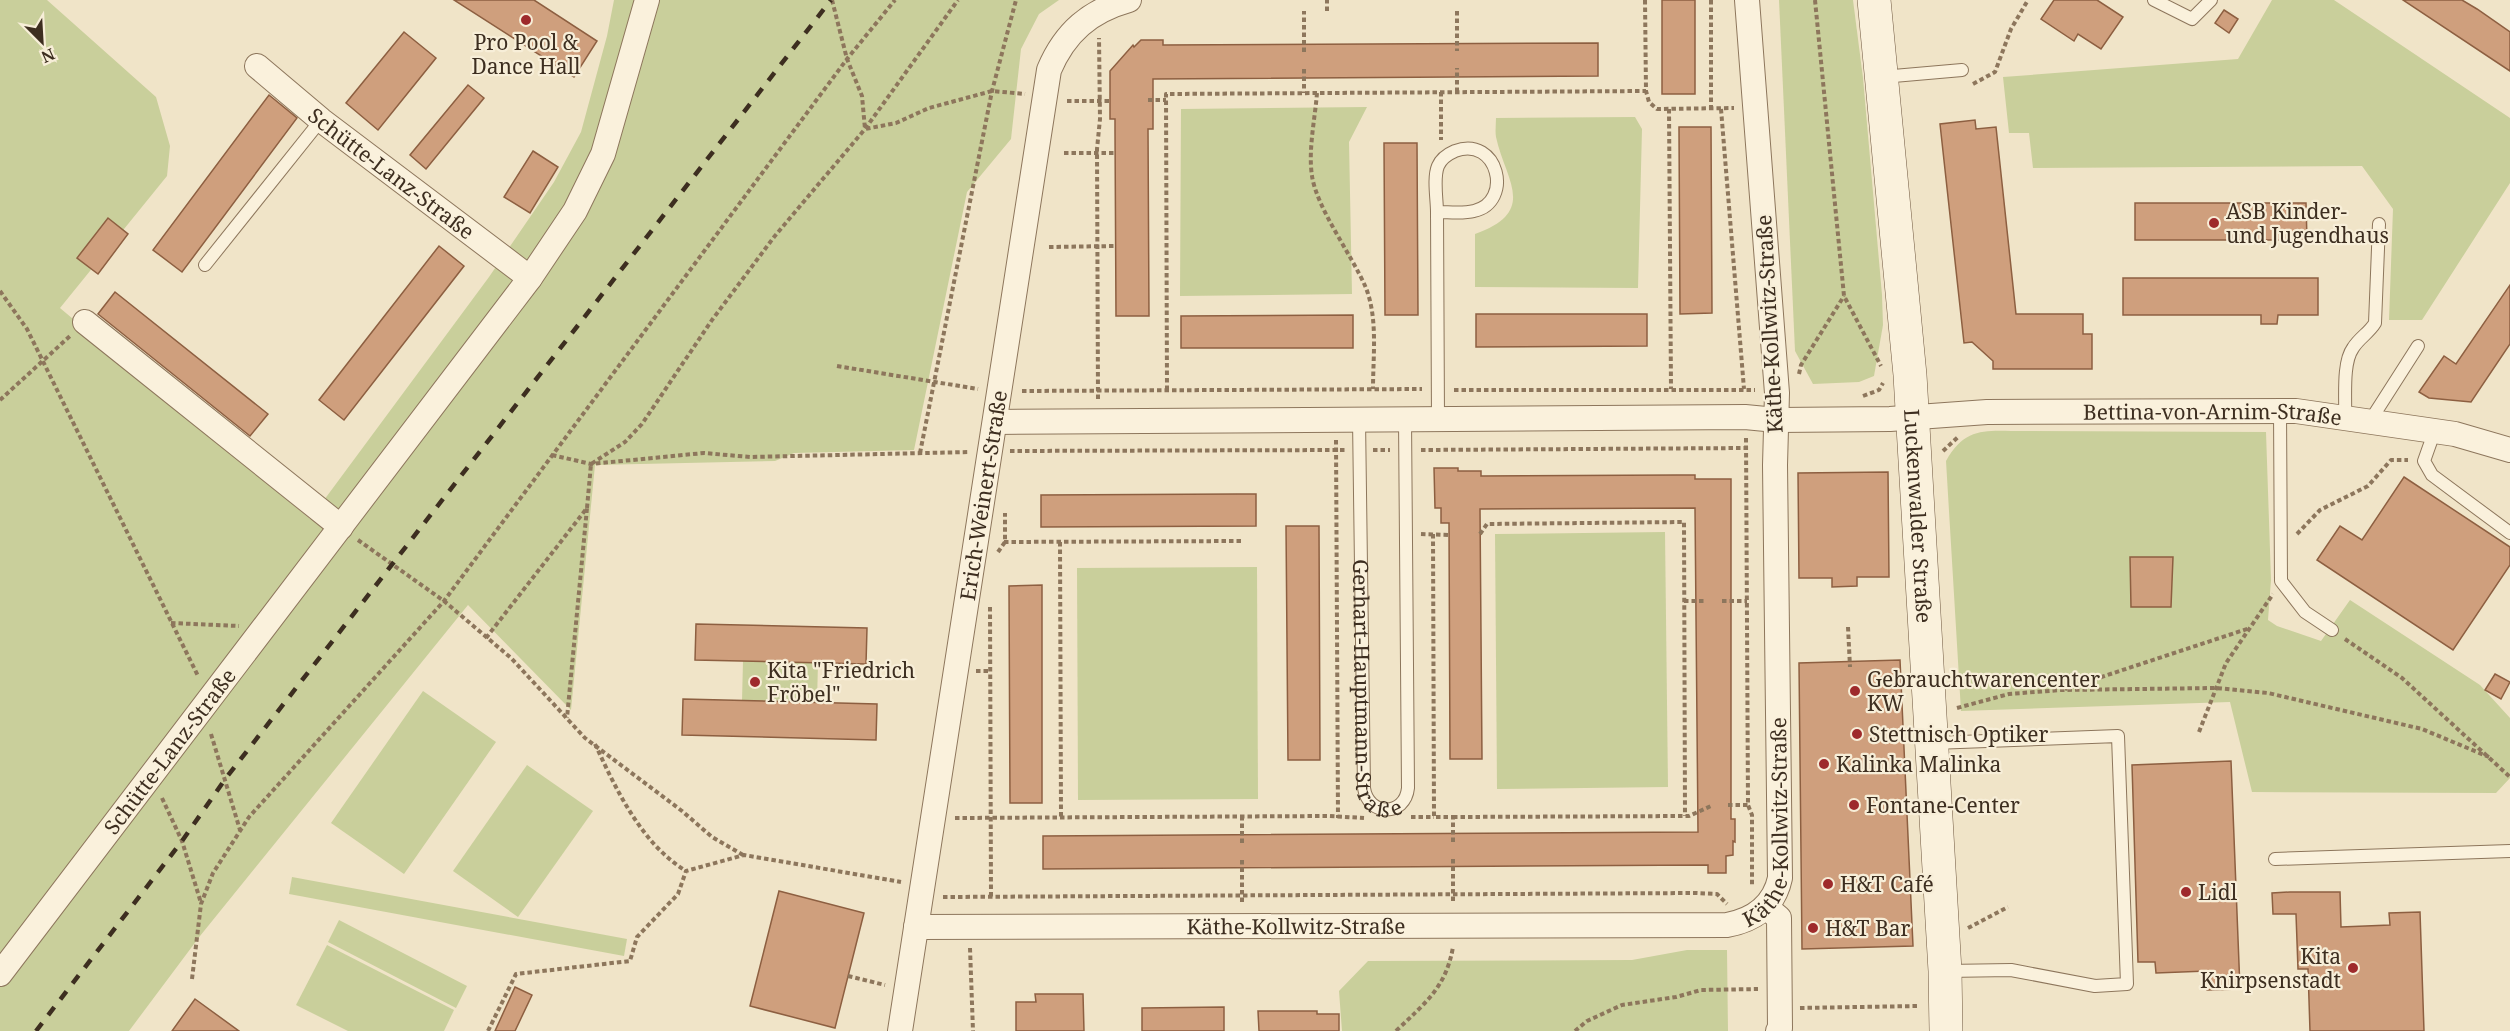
<svg xmlns="http://www.w3.org/2000/svg" width="2510" height="1031" viewBox="0 0 2510 1031" font-family="'Noto Serif',serif">
	<style>
		.green { fill: #c9cf9b }
		.building { fill: #cf9f7d; stroke: #8d5f41; stroke-width: 1.5 }
		.lines { fill: none; stroke-linecap: round; stroke-linejoin: round }
		.lane-casing { stroke: #8d765c; stroke-width: 14 }
		.street-casing { stroke: #8d765c; stroke-width: 26 }
		.secondary-casing { stroke: #6f573f; stroke-width: 34 }
		.path { stroke: #8d765c; stroke-width: 4; stroke-dasharray: 4.5 3; stroke-linecap: butt }
		.lane { stroke: #faf1dc; stroke-width: 12 }
		.street { stroke: #faf1dc; stroke-width: 24 }
		.secondary { stroke: #faf1dc; stroke-width: 33 }
		.rail { stroke: #3d2e20; stroke-width: 4.5; stroke-dasharray: 10 10; stroke-linecap: butt }
		.poi-dot { fill: #9e2a2b; stroke: #f7eed8; stroke-width: 2 }
		.labels { text-anchor: middle; dominant-baseline: central; stroke-width: 4.5; stroke-linejoin: round; paint-order: stroke }
		.poi-label { font-size: 21px; fill: #3d2e20; stroke: #f7eed8; text-anchor: start }
		.street-label { font-size: 21px; fill: #3d2e20; stroke: #f7eed8 }
	</style>
	<rect width="100%" height="100%" fill="#f0e4c8"/>
	<!-- green -->
	<g class="green">
		<path d="M0 0H47L156 97 170 146 167 176 60 308 310 519 489 277 554 182 581 132 607 36 614 0H1059L1039 14 1021 49 1011 139 967 192 914 450 794 453 775 461 595 465 571 710 468 605 200 936 129 1031H0Z"/>
		<path d="M1779 0H1853L1863 78 1882 295 1883 325 1874 376 1859 382 1813 384 1795 351Z"/>
		<path d="M2272 0H2334L2510 118V183L2422 320H2389L2393 209 2362 166 2033 168 2029 133H2009L2003 77 2238 59Z"/>
		<path d="M1367 107 1349 142 1352 294 1180 296 1181 109Z"/>
		<path d="M1635 117 1642 129 1638 288 1475 287V234C1539 211 1505 180 1496 137 1495 131 1496 124 1496 118Z"/>
		<path d="M2030 431 2266 432 2271 580 2268 620 2277 626 2321 641 2350 600 2480 685 2510 718V778L2496 793 2252 792 2230 702 1961 711 1946 461C1967 423 1991 432 2030 431Z"/>
		<path d="M1665 532 1668 787 1497 789 1495 534Z"/>
		<path d="M1257 567 1258 799 1078 800 1077 568Z"/>
		<path d="M743 661 818 663 817 702 742 701Z"/>
		<path d="M423 691 496 742 404 874 331 823Z"/>
		<path d="M527 765 593 811 518 917 453 871Z"/>
		<path d="M292 877 627 939 624 956 289 894Z"/>
		<path d="M339 920 467 986 456 1008 328 942Z"/>
		<path d="M327 945 454 1010 444 1031H348L296 1005Z"/>
		<path d="M1687 950H1727L1728 1031H1342L1339 991 1368 961 1632 960Z"/>
	</g>
	<!-- building -->
	<g class="building">
		<path d="M454 0H534L597 41 574 77Z"/>
		<rect x="1662" y="0" width="33" height="94"/>
		<path d="M2054 0H2097L2123 17 2101 49 2078 34 2074 41 2041 19Z"/>
		<path d="M2403 0H2462L2477 9 2510 32V71Z"/>
		<path d="M2224 10 2238 19 2229 33 2215 23Z"/>
		<path d="M404 32 436 58 378 130 346 103Z"/>
		<path d="M1141 40H1163V45L1598 43V76L1153 79V129H1148L1149 316H1116L1115 130V119H1110V71L1133 45 1134 47Z"/>
		<path d="M468 85 484 98 426 169 410 155Z"/>
		<path d="M269 95 297 118 182 272 153 250Z"/>
		<path d="M1975 120 1976 129 1996 127 2016 314H2083V334H2092V369H1993V361L1982 351 1972 342 1964 343 1940 124Z"/>
		<path d="M1679 127H1711L1712 313 1680 314Z"/>
		<path d="M1384 143H1417L1418 315H1385Z"/>
		<path d="M533 151 558 167 530 213 504 197Z"/>
		<path d="M2135 203H2306L2307 240H2135Z"/>
		<path d="M108 218 128 234 98 274 77 258Z"/>
		<path d="M439 246 464 266 344 420 319 400Z"/>
		<path d="M2123 278H2318V315H2278L2277 324H2261V315H2123Z"/>
		<path d="M2510 285V344L2471 402 2429 398 2419 392 2444 356 2456 364Z"/>
		<path d="M115 292 268 414 250 436 98 314Z"/>
		<path d="M1476 314H1647V346L1476 347Z"/>
		<path d="M1353 315V348H1181V316Z"/>
		<path d="M1434 468H1458V471H1481V476L1678 475H1695V479H1731V819H1735V842L1733 841V855L1726 856V873H1708V865L1043 869V836L1698 832 1695 508 1480 509 1482 759H1450L1449 523H1441V508H1435Z"/>
		<path d="M1888 472 1889 577H1857V586L1832 587V578H1799L1798 473Z"/>
		<path d="M2404 477 2510 547V565L2453 650 2317 560 2340 526 2362 540Z"/>
		<path d="M1238 494H1256V526L1041 527V495Z"/>
		<path d="M1286 526H1319L1320 760H1288Z"/>
		<path d="M2130 557H2173L2171 607H2131Z"/>
		<path d="M1042 585V803H1010L1009 586Z"/>
		<path d="M696 624 867 628 866 664 695 660Z"/>
		<path d="M1900 660 1913 946 1802 949 1799 663Z"/>
		<path d="M2495 674 2510 682 2501 699 2485 690Z"/>
		<path d="M683 699 877 704 876 740 682 735Z"/>
		<path d="M2231 761 2240 989 2207 990V971L2156 973 2155 962H2138L2132 765Z"/>
		<path d="M779 891 864 913 835 1028 750 1006Z"/>
		<path d="M2290 892H2340L2341 927 2390 925 2389 913 2420 912 2424 1031H2310L2308 969H2298L2296 914H2273L2272 893Z"/>
		<path d="M515 987 532 995 515 1031H495Z"/>
		<path d="M1035 994H1083L1084 1031H1016V1002H1036Z"/>
		<path d="M195 999 239 1031H172Z"/>
		<path d="M1224 1007V1031H1142V1008Z"/>
		<path d="M1258 1011H1317V1014H1339V1031H1259Z"/>
	</g>
	<g class="lines">
		<!-- lane casing -->
		<g class="lane-casing">
			<g id="lane">
				<path d="M2154 0 2192 19 2211 0"/>
				<path d="M1882 77 1962 70"/>
				<path d="M1437 212C1437 199 1433 178 1438 166 1441 159 1448 154 1455 151 1498 135 1514 202 1474 211 1463 214 1449 212 1437 212L1438 419"/>
				<path d="M205 265 321 120"/>
				<path d="M2280 411 2281 581 2305 612 2332 630"/>
				<path d="M2345 418C2346 399 2342 363 2353 348 2359 338 2369 333 2375 323L2379 224"/>
				<path id="s1" d="M1359 419 1364 788C1368 816 1405 817 1408 788L1405 419"/>
				<path d="M2370 421 2418 346"/>
				<path d="M2435 430 2424 461 2432 475 2510 533"/>
				<path d="M1933 743 2118 736 2127 984 2095 986 2011 970 1946 971"/>
				<path d="M2275 859 2510 851"/>
			</g>
		</g>
		<!-- street casing -->
		<g class="street-casing">
			<g id="street">
				<path id="s2" d="M257 66 321 120 530 278"/>
				<path d="M85 322 341 527"/>
				<path id="s3" d="M995 422 1745 417 1776 420 1890 419 1987 412 2296 411 2455 434 2510 450"/>
				<path d="M1766 907 1779 918 1780 1028 1778 1031"/>
				<path id="s4" d="M916 927 1727 925C1754 920 1774 906 1780 878L1775 465 1777 393 1747 0"/>
				<path id="s5" d="M0 974 530 278 575 211 603 154 647 0"/>
				<path id="s6" d="M900 1031 1049 70C1065 32 1090 11 1129 0"/>
			</g>
		</g>
		<!-- secondary casing -->
		<g class="secondary-casing">
			<g id="secondary">
				<path id="s7" d="M1874 0 1910 375 1945 971 1946 1031"/>
			</g>
		</g>
		<!-- path -->
		<g class="path">
			<path d="M832 0 847 59 862 96 865 129 896 123 929 108 992 91 1025 94"/>
			<path d="M1645 0 1646 91 1649 102 1657 109 1734 108"/>
			<path d="M1711 0V108"/>
			<path d="M1815 0 1844 296 1881 366"/>
			<path d="M1327 11V0"/>
			<path d="M1457 11V51"/>
			<path d="M1304 52V11"/>
			<path d="M1304 69V93"/>
			<path d="M1973 84 1995 72 2011 29 2028 0"/>
			<path d="M1441 92V140"/>
			<path d="M1457 92V68"/>
			<path d="M1317 93C1315 119 1308 150 1312 176 1317 209 1352 255 1366 288 1378 319 1373 356 1373 389"/>
			<path d="M1148 100H1166"/>
			<path d="M1067 101H1110"/>
			<path d="M1669 109 1671 389"/>
			<path d="M1721 109 1744 389"/>
			<path d="M1064 153H1116"/>
			<path d="M1049 247 1116 246"/>
			<path d="M0 291 27 329 198 676"/>
			<path d="M837 366 978 389"/>
			<path d="M1799 374 1801 365 1844 296"/>
			<path d="M1167 390 1166 94 1646 91"/>
			<path d="M1454 390H1755"/>
			<path d="M1022 391 1422 389"/>
			<path d="M1863 396 1879 390 1883 383"/>
			<path d="M1098 399 1097 149 1100 119 1099 38"/>
			<path d="M0 400 70 336"/>
			<path d="M1746 438 1748 805 1752 815V886"/>
			<path d="M1336 440 1338 818"/>
			<path d="M1373 450H1390"/>
			<path d="M1421 450 1747 448"/>
			<path d="M1010 451 1345 450"/>
			<path d="M1943 451 1958 437"/>
			<path d="M920 453 992 91 1016 0"/>
			<path d="M552 455 591 464 704 453 750 457 970 452"/>
			<path d="M587 508 591 464 625 442 642 424 712 320 774 237 865 129 958 0"/>
			<path d="M1421 534 1449 535"/>
			<path d="M1433 534 1434 817H1453V842"/>
			<path d="M1480 534 1487 524 1684 522 1685 816"/>
			<path d="M2297 534 2320 510 2368 486 2391 460H2408"/>
			<path d="M358 540 444 601 511 658 585 738 682 811 712 837 743 855"/>
			<path d="M1004 542 1243 541"/>
			<path d="M1060 542 1061 817"/>
			<path d="M998 552 1005 542V513"/>
			<path d="M1684 601H1705"/>
			<path d="M1722 601H1747"/>
			<path d="M990 607 991 897"/>
			<path d="M171 623 239 626"/>
			<path d="M1848 627 1850 667"/>
			<path d="M486 638 587 508 567 718"/>
			<path d="M2345 639 2402 678 2510 777"/>
			<path d="M976 671H990"/>
			<path d="M2065 689 2250 628"/>
			<path d="M1957 708 2009 694 2061 690 2216 688 2268 693 2422 729 2489 757"/>
			<path d="M2199 732 2226 663 2273 594"/>
			<path d="M211 734 240 830"/>
			<path d="M595 744C617 791 641 843 686 871"/>
			<path d="M162 798 182 841 201 903"/>
			<path d="M1728 805H1748"/>
			<path d="M1242 816V843"/>
			<path d="M1411 817H1434"/>
			<path d="M1453 817 1689 816 1711 806"/>
			<path d="M955 818 1328 816 1364 818"/>
			<path d="M1453 859V904"/>
			<path d="M1242 860V904"/>
			<path d="M943 897 1696 893 1717 894 1727 904"/>
			<path d="M1968 928 2008 907"/>
			<path d="M970 948 973 1031"/>
			<path d="M848 976 885 985"/>
			<path d="M192 979 201 904 213 873 249 817 444 601 847 59 895 0"/>
			<path d="M1800 1008 1919 1006"/>
			<path d="M488 1031 516 974 630 961 637 937 678 894 686 871 744 855 901 882"/>
			<path d="M1396 1031C1424 1004 1446 988 1453 947"/>
			<path d="M1575 1031 1587 1021 1622 1005 1676 997 1701 990 1758 989"/>
		</g>
		<!-- lane -->
		<use href="#lane" class="lane"/>
		<!-- street -->
		<use href="#street" class="street"/>
		<!-- secondary -->
		<use href="#secondary" class="secondary"/>
		<!-- rail -->
		<path class="rail" d="M36 1031 182 841 226 778 831 0"/>
	</g>
	<!-- markers -->
	<g class="poi-dot">
		<circle cx="526" cy="20" r="6"/>
		<circle cx="2214" cy="223" r="6"/>
		<circle cx="755" cy="682" r="6"/>
		<circle cx="1855" cy="691" r="6"/>
		<circle cx="1857" cy="734" r="6"/>
		<circle cx="1824" cy="764" r="6"/>
		<circle cx="1854" cy="805" r="6"/>
		<circle cx="1828" cy="884" r="6"/>
		<circle cx="2186" cy="892" r="6"/>
		<circle cx="1813" cy="928" r="6"/>
		<circle cx="2353" cy="968" r="6"/>
	</g>
	<g class="labels">
		<!-- poi labels -->
		<g class="poi-label">
			<text x="526" y="42" text-anchor="middle">Pro Pool &amp;<tspan x="526" dy="24">Dance Hall</tspan></text>
			<text x="2226" y="211">ASB Kinder-<tspan x="2226" dy="24">und Jugendhaus</tspan></text>
			<text x="767" y="670">Kita "Friedrich<tspan x="767" dy="24">Fröbel"</tspan></text>
			<text x="1867" y="679">Gebrauchtwarencenter<tspan x="1867" dy="24">KW</tspan></text>
			<text x="1869" y="734">Stettnisch Optiker</text>
			<text x="1836" y="764">Kalinka Malinka</text>
			<text x="1866" y="805">Fontane-Center</text>
			<text x="1840" y="884">H&amp;T Café</text>
			<text x="2198" y="892">Lidl</text>
			<text x="1825" y="928">H&amp;T Bar</text>
			<text x="2341" y="956" text-anchor="end">Kita<tspan x="2341" dy="24">Knirpsenstadt</tspan></text>
		</g>
		<!-- street labels -->
		<g class="street-label">
			<text stroke="none"><textPath href="#s2" startOffset="172">Schütte-Lanz-Straße</textPath></text>
			<text transform="translate(1769 324) rotate(-93)">Käthe-Kollwitz-Straße</text>
			<text stroke="none"><textPath href="#s3" startOffset="1218">Bettina-von-Arnim-Straße</textPath></text>
			<text stroke="none"><textPath href="#s6" startOffset="542">Erich-Weinert-Straße</textPath></text>
			<text stroke="none"><textPath href="#s7" startOffset="518">Luckenwalder Straße</textPath></text>
			<text stroke="none"><textPath href="#s1" startOffset="279">Gerhart-Hauptmann-Straße</textPath></text>
			<text stroke="none"><textPath href="#s5" startOffset="280">Schütte-Lanz-Straße</textPath></text>
			<text stroke="none"><textPath href="#s4" startOffset="938">Käthe-Kollwitz-Straße</textPath></text>
			<text stroke="none"><textPath href="#s4" startOffset="380">Käthe-Kollwitz-Straße</textPath></text>
		</g>
	</g>
	<!-- north arrow -->
	<g transform="translate(42 42) rotate(156)" stroke="#f7eed8" stroke-width="4.5" paint-order="stroke">
	<path d="M0-4.5L10 22L0 15L-10 22Z" fill="#3d2e20"/>
	<text y="-9" font-size="16" font-weight="bold" text-anchor="middle" fill="#3d2e20">N</text>
	</g>
</svg>
